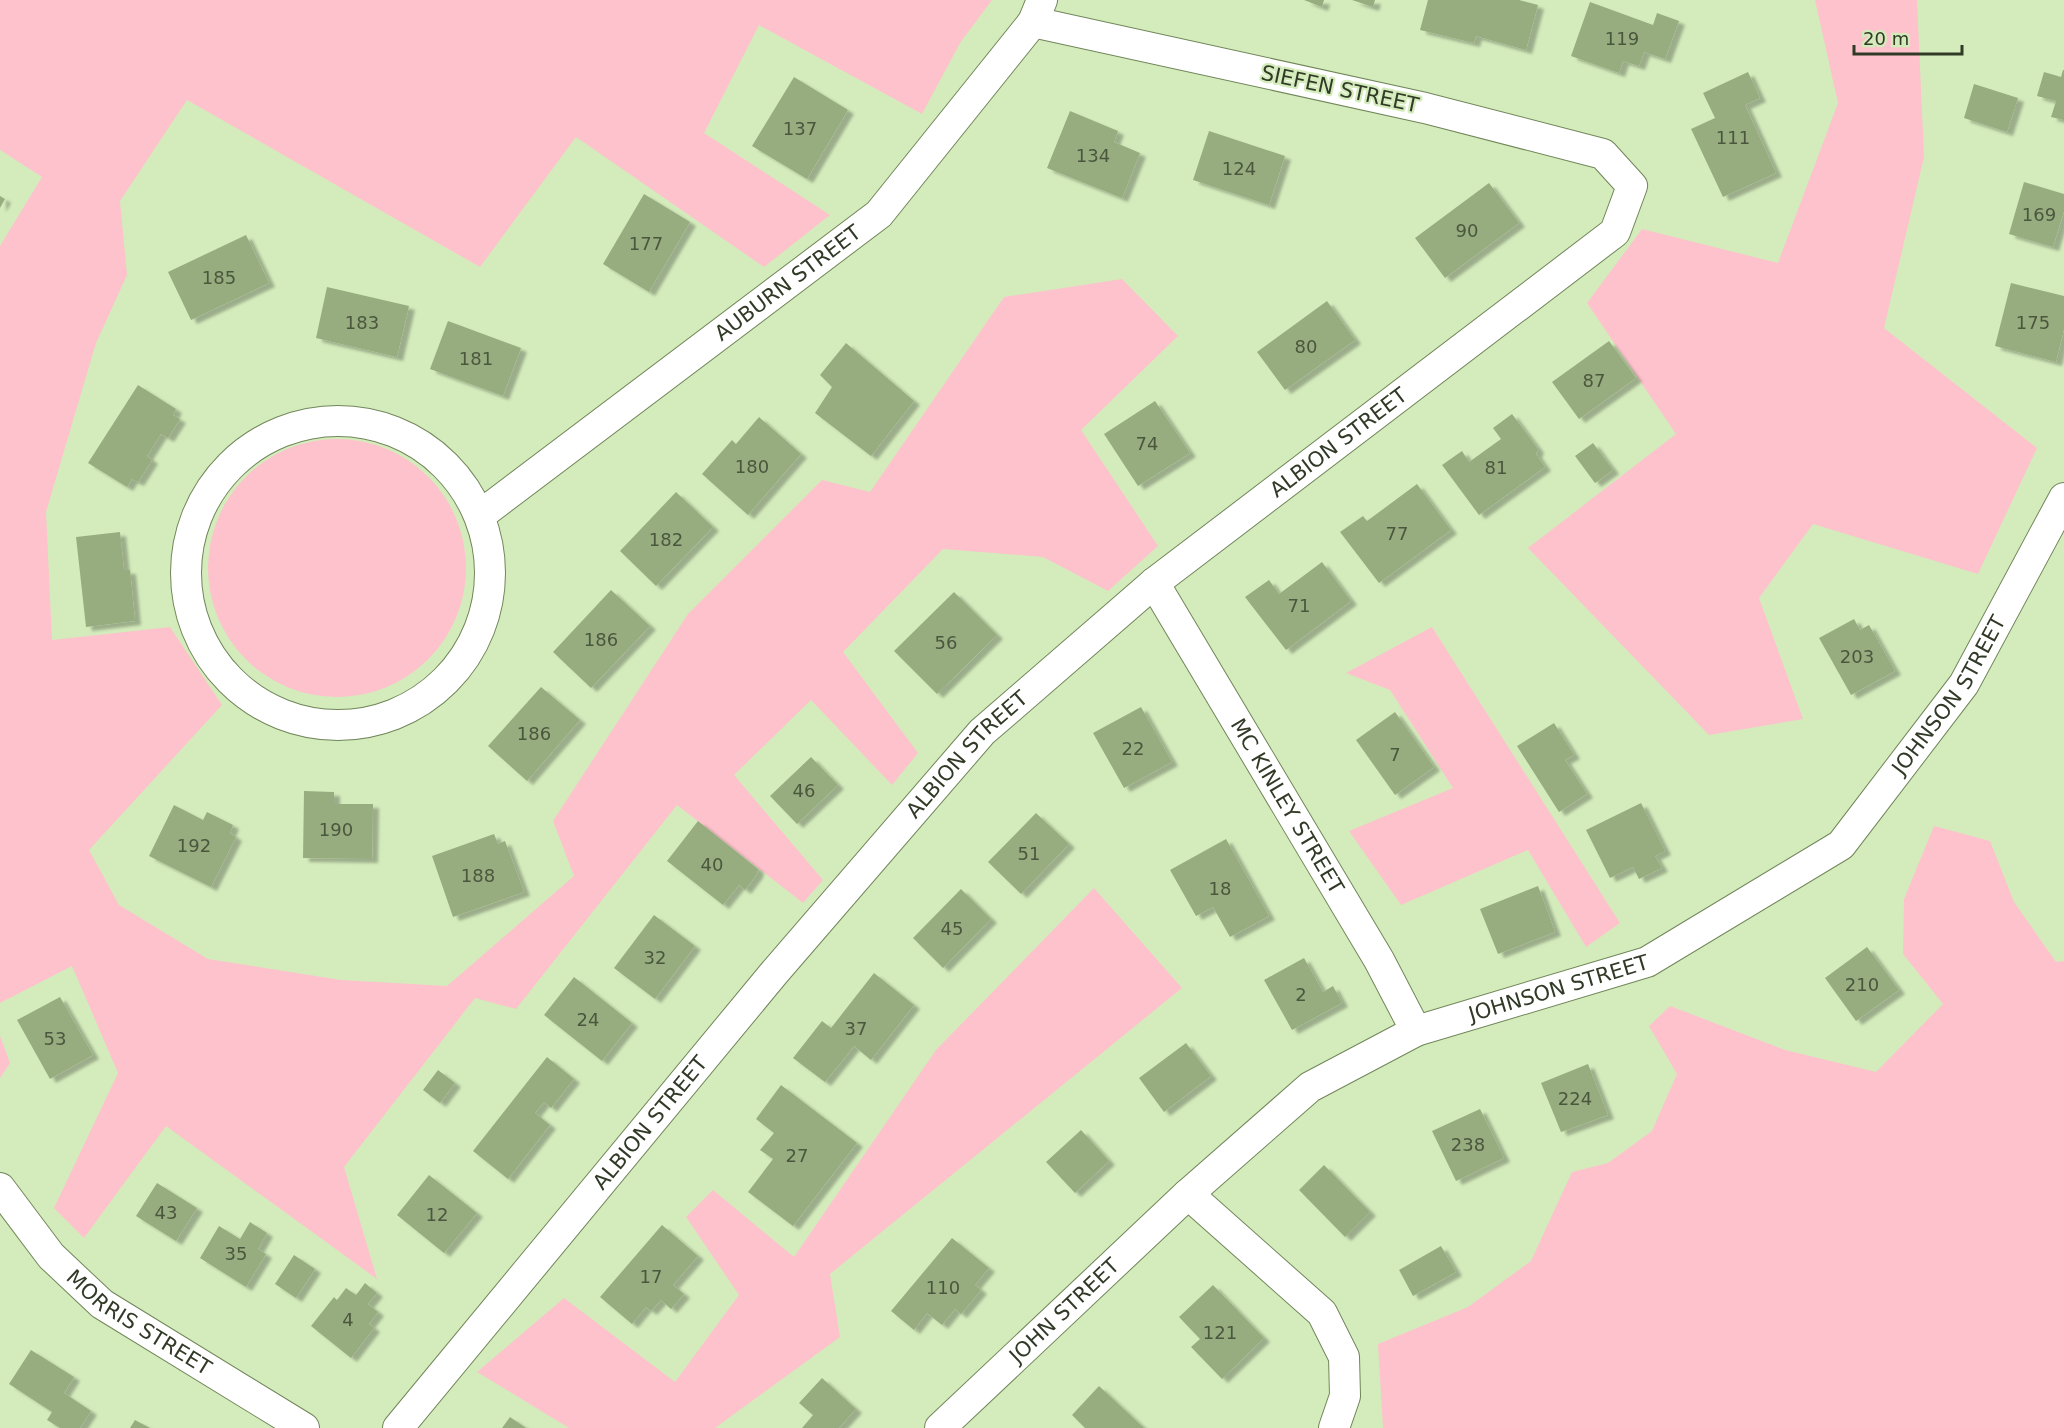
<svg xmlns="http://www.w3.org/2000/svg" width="2064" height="1428" viewBox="0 0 2064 1428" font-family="'DejaVu Sans',sans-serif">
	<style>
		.green { fill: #fdc2cb }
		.building { fill: #97ad80; filter: url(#shadow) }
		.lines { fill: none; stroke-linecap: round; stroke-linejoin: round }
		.street-casing { stroke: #71865a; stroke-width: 32 }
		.street { stroke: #fff; stroke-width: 30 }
		.labels { text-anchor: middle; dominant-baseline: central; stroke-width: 4.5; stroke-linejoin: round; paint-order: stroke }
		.number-label { font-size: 18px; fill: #4a573d }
		.street-label { font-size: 21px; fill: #313a27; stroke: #d4ecbc }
	</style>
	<defs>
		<filter id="shadow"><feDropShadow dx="6" dy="4" stdDeviation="1.5" flood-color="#0004"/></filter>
	</defs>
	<rect width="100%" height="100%" fill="#d4ecbc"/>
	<!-- green -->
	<g class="green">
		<path d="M0 0H992L960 43 922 114 759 25 704 133 830 215 764 267 576 137 480 267 187 100 120 201 127 275 96 343 46 512 52 640 170 627 222 705 89 850 119 905 208 959 341 980 447 986 574 876 553 821 688 614 822 480 870 492 1004 297 1122 279 1178 336 1081 430 1158 546 1108 591 1043 557 943 549 843 652 918 753 892 785 811 700 734 775 823 880 803 903 677 805 516 1009 475 998 344 1167 377 1279 166 1126 84 1238 54 1208 118 1073 72 966 0 1003V246L42 177 0 150Z"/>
		<path d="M1815 0H1917L1924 157 1884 328 2037 448 1978 574 1813 524 1759 598 1803 719 1709 735 1528 548 1676 434 1587 303 1642 229 1778 263 1838 103Z"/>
		<circle cx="337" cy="568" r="129"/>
		<path d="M1432 627 1620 923 1586 947 1528 850 1401 905 1349 831 1453 788 1390 690 1346 673Z"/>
		<path d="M1934 826 1990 841 2014 902 2056 962 2064 961V1428H1383L1378 1344 1468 1307 1531 1261 1572 1172 1608 1163 1652 1131 1677 1074 1649 1026 1670 1006 1785 1050 1876 1072 1943 1004 1903 954 1904 899Z"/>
		<path d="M1094 888 1182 988 830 1274 840 1337 715 1428H569L477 1372 564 1298 675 1382 739 1295 686 1217 713 1190 794 1257 936 1050Z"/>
		<path d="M0 1036 10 1063 0 1078Z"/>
	</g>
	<!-- building -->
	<g class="building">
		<path d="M1304 0H1324L1322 7Z"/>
		<path d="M1352 0H1375L1373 7Z"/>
		<path d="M1428 0H1519L1538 5 1526 50 1476 36 1474 43 1420 30Z"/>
		<path d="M1590 2 1653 25 1657 13 1679 21 1665 59 1644 52 1639 66 1623 61 1619 73 1571 56Z"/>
		<path d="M2063 70H2064V120L2051 117 2056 101 2037 96 2044 72 2061 77Z"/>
		<path d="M1748 72 1760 98 1745 105 1776 173 1723 197 1691 129 1715 118 1703 93Z"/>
		<path d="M794 77 848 110 807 179 752 146Z"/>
		<path d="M1974 84 2018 98 2007 132 1964 118Z"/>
		<path d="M1070 111 1118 131 1114 142 1140 153 1122 198 1047 168Z"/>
		<path d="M1209 131 1285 156 1269 205 1193 180Z"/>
		<path d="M2024 182 2064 194V211L2053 247 2009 234Z"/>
		<path d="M1489 183 1519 223 1445 278 1415 238Z"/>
		<path d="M644 194 690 222 649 292 603 264Z"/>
		<path d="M0 196 5 199 0 208Z"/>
		<path d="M246 235 269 283 191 320 168 272Z"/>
		<path d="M2011 283 2064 296V329L2056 362 1995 346Z"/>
		<path d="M327 287 409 306 397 357 316 338Z"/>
		<path d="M1327 301 1355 340 1285 390 1257 352Z"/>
		<path d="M448 321 521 348 503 396 430 369Z"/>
		<path d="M1609 341 1636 378 1579 419 1552 382Z"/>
		<path d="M846 343 914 401 871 456 815 413 832 387 820 375Z"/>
		<path d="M138 385 176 409 173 415 180 419 168 438 161 434 147 456 152 460 138 482 132 479 127 487 88 463Z"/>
		<path d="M1155 401 1190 453 1138 486 1104 434Z"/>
		<path d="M1512 414 1538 449 1536 454 1545 467 1479 515 1442 465 1462 451 1469 462 1501 439 1493 428Z"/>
		<path d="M759 417 801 454 748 515 702 474 732 440 736 444Z"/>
		<path d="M1593 443 1613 470 1595 483 1575 456Z"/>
		<path d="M1417 484 1451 530 1379 583 1340 532 1363 516 1367 521Z"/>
		<path d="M676 492 713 527 656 586 620 551Z"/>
		<path d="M120 532 124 570H130L135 621 86 627 76 537Z"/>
		<path d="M1322 562 1351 601 1286 650 1245 597 1269 580 1279 594Z"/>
		<path d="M611 590 650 626 591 688 553 652Z"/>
		<path d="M954 592 997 635 937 694 894 651Z"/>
		<path d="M1854 619 1860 630 1869 625 1895 671 1851 695 1819 638Z"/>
		<path d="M541 687 580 720 527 781 488 746Z"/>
		<path d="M1141 707 1172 762 1124 788 1093 733Z"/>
		<path d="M1395 712 1434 767 1395 795 1356 740Z"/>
		<path d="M1554 723 1574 755 1565 760 1587 794 1559 812 1517 746Z"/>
		<path d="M811 757 838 785 797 824 770 796Z"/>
		<path d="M304 791 334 792V804H373L372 859 303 858Z"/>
		<path d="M1641 803 1665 851 1655 856 1662 868 1639 879 1633 867 1610 878 1586 830Z"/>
		<path d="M174 805 203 820 207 812 233 825 230 833 236 837 211 887 149 856Z"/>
		<path d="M1036 813 1069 844 1021 894 988 862Z"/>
		<path d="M698 821 758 869 757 874 745 890 739 885 723 905 667 861Z"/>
		<path d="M494 834 498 844 505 841 524 892 453 917 432 856Z"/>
		<path d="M1226 839 1269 916 1230 937 1213 907 1196 916 1170 870Z"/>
		<path d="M1538 886 1555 932 1498 954 1480 909Z"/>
		<path d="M961 889 991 919 943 968 913 938Z"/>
		<path d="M654 915 695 946 655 999 614 968Z"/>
		<path d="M1867 947 1899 990 1856 1021 1825 978Z"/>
		<path d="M1304 958 1323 992 1333 986 1342 1003 1292 1030 1264 980Z"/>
		<path d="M874 973 914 1005 871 1060 854 1046 825 1082 793 1058 822 1021 831 1028Z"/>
		<path d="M574 977 632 1023 602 1061 544 1015Z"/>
		<path d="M60 997 93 1055 50 1079 17 1020Z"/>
		<path d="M1186 1043 1211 1076 1164 1112 1139 1078Z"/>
		<path d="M547 1057 574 1079 551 1108 544 1102 535 1113 550 1125 508 1179 473 1151Z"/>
		<path d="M1588 1064 1608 1115 1561 1132 1541 1083Z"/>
		<path d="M438 1070 455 1083 440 1103 423 1090Z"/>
		<path d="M781 1085 857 1143 793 1226 748 1192 773 1159 760 1150 774 1133 756 1119Z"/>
		<path d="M1480 1109 1504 1158 1456 1181 1432 1131Z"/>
		<path d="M1081 1130 1109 1161 1075 1193 1046 1162Z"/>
		<path d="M1324 1165 1370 1212 1345 1237 1299 1190Z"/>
		<path d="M429 1175 477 1213 444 1253 397 1215Z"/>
		<path d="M157 1183 197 1208 176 1241 136 1216Z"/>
		<path d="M250 1222 267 1233 258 1249 266 1254 246 1287 200 1258 219 1226 240 1239Z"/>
		<path d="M662 1225 698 1256 673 1285 684 1294 671 1309 661 1300 651 1311 646 1307 632 1324 600 1297Z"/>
		<path d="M952 1238 989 1268 975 1285 981 1290 961 1314 955 1309 942 1325 927 1313 914 1330 891 1311Z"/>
		<path d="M1441 1246 1456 1272 1413 1296 1399 1270Z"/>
		<path d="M294 1255 315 1269 296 1298 275 1284Z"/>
		<path d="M365 1283 377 1293 368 1304 378 1312 369 1324 374 1328 351 1358 311 1326 334 1297 337 1300 346 1288 356 1295Z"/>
		<path d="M1213 1285 1264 1338 1222 1379 1191 1347 1200 1339 1179 1317Z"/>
		<path d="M31 1350 74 1377 64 1393 91 1411 80 1428H60L47 1420 52 1412 9 1384Z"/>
		<path d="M822 1378 856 1409 839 1428H802L813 1415 799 1403Z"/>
		<path d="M1099 1386 1144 1428H1085L1072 1415Z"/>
		<path d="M510 1417 526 1428H502Z"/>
		<path d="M135 1420 150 1428H130Z"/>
	</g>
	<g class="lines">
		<!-- street casing -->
		<g class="street-casing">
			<g id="street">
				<circle cx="338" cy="573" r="152"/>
				<path id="s1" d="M483 513 879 214 1033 22 1042 0"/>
				<path id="s2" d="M1154 583 1379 960 1416 1031"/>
				<path id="s3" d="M0 1188 51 1256 102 1304 304 1428"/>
				<path d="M1188 1194 1322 1313 1344 1357 1345 1396 1334 1428"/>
				<path id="s4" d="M398 1428 774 973 982 732 1154 583 1615 232 1632 186 1603 154 1425 108 1033 22"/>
				<path id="s5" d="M940 1428 1188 1194 1310 1087 1416 1031 1647 962 1841 845 1964 684 2064 498"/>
			</g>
		</g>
		<!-- street -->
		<use href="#street" class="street"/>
	</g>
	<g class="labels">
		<!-- number labels -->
		<g class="number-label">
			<text x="1622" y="38">119</text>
			<text x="800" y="128">137</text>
			<text x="1733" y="137">111</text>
			<text x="1093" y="155">134</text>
			<text x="1239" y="168">124</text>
			<text x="2039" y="214">169</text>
			<text x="1467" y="230">90</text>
			<text x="646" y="243">177</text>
			<text x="219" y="277">185</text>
			<text x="362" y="322">183</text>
			<text x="2033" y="322">175</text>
			<text x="1306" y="346">80</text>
			<text x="476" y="358">181</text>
			<text x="1594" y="380">87</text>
			<text x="1147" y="443">74</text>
			<text x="752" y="466">180</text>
			<text x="1496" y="467">81</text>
			<text x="1397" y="533">77</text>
			<text x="666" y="539">182</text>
			<text x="1299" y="605">71</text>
			<text x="601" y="639">186</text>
			<text x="946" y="642">56</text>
			<text x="1857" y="656">203</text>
			<text x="534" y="733">186</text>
			<text x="1133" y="748">22</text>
			<text x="1395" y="754">7</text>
			<text x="804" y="790">46</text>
			<text x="336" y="829">190</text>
			<text x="194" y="845">192</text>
			<text x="1029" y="853">51</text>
			<text x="712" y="864">40</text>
			<text x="478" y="875">188</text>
			<text x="1220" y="888">18</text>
			<text x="952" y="928">45</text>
			<text x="655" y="957">32</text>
			<text x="1862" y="984">210</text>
			<text x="1301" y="994">2</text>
			<text x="588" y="1019">24</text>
			<text x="856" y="1028">37</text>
			<text x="55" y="1038">53</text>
			<text x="1575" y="1098">224</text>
			<text x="1468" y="1144">238</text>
			<text x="797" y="1155">27</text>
			<text x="166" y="1212">43</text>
			<text x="437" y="1214">12</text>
			<text x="236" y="1253">35</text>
			<text x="651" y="1276">17</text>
			<text x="943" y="1287">110</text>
			<text x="348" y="1319">4</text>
			<text x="1220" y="1332">121</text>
		</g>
		<!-- street labels -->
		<g class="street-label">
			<text transform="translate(1340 89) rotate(12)">SIEFEN STREET</text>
			<text stroke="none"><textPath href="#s1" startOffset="382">AUBURN STREET</textPath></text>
			<text stroke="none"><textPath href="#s4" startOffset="1368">ALBION STREET</textPath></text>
			<text stroke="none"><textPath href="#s5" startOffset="1276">JOHNSON STREET</textPath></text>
			<text stroke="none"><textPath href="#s4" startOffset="882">ALBION STREET</textPath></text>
			<text stroke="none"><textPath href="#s2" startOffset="260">MC KINLEY STREET</textPath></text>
			<text stroke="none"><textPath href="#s5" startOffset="772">JOHNSON STREET</textPath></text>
			<text stroke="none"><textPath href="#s4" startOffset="396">ALBION STREET</textPath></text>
			<text stroke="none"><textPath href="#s5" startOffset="171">JOHN STREET</textPath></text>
			<text stroke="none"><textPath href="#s3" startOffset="196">MORRIS STREET</textPath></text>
		</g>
	</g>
	<!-- scale -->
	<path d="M1854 45v9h108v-9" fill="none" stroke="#313a27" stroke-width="3"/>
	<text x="1863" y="45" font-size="18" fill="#313a27" stroke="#d4ecbc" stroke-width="4.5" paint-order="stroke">20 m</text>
</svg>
